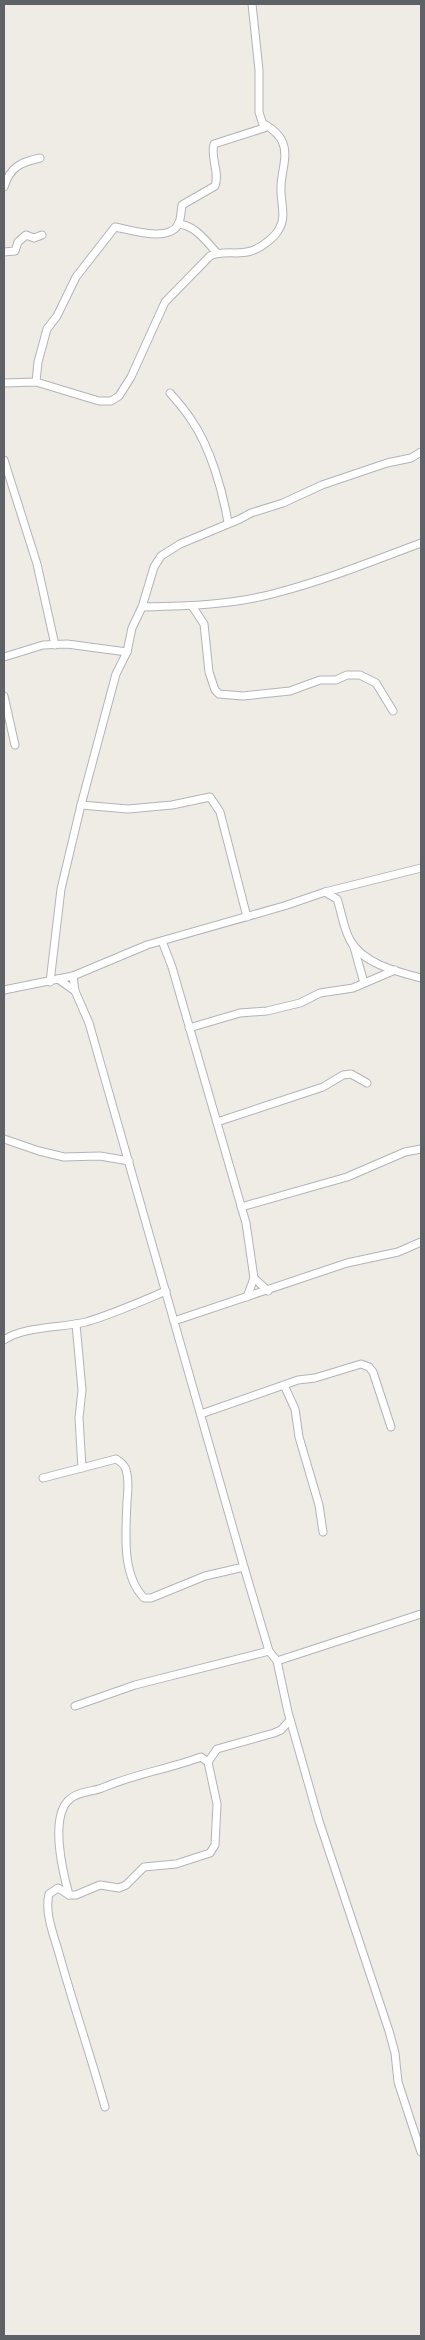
<svg xmlns="http://www.w3.org/2000/svg" width="425" height="2340" viewBox="0 0 425 2340" font-family="'Exo 2',sans-serif">
	<style>
		.lines { fill: none; stroke-linecap: round; stroke-linejoin: round }
		.street-casing { stroke: #b1b4b8; stroke-width: 9 }
		.street { stroke: #fff; stroke-width: 7 }
	</style>
	<rect width="100%" height="100%" fill="#efece6"/>
	<g class="lines">
		<!-- street casing -->
		<g class="street-casing">
			<g id="street">
				<path d="M252 4 259 70V112L264 128"/>
				<path d="M4 187C10 167 21 162 40 158"/>
				<path d="M178 224C195 225 206 241 217 253"/>
				<path d="M4 252 15 251 18 242 26 235 34 238 42 235"/>
				<path d="M4 383 36 382 99 401H111L119 396 131 377 165 302 210 256C224 249 241 257 256 249 263 246 276 236 279 229 287 217 280 201 281 187 281 172 289 155 282 141 279 134 272 129 266 125L264 128 214 144C210 158 220 172 215 186L182 205C181 211 181 220 178 225 168 242 131 230 115 227L76 277 57 316 47 329 38 362 36 382"/>
				<path d="M170 393C178 402 186 411 192 421 210 447 223 491 228 523"/>
				<path d="M4 460 37 564 55 645"/>
				<path d="M192 606 204 624 209 672 215 690 219 694 243 696 290 691 320 680H336L347 675H360L376 683 393 711"/>
				<path d="M142 607C187 606 233 605 276 593 326 580 373 561 421 543"/>
				<path d="M4 657 43 645 67 644 127 652"/>
				<path d="M4 696 15 745"/>
				<path d="M81 805 128 809 172 805 210 797 220 812 247 917"/>
				<path d="M325 892 337 899C342 913 343 927 350 940 363 964 398 972 421 978"/>
				<path d="M162 941 172 967 246 1223 254 1278 247 1297"/>
				<path d="M354 947 364 983"/>
				<path d="M73 976 75 991 89 1023 244 1567 269 1651 277 1661 288 1712 319 1821 389 2031 395 2053 398 2082 421 2152"/>
				<path d="M58 979 75 991"/>
				<path d="M50 982 61 889 81 805 116 674 127 652 132 628 142 607 154 567 161 556 180 544 240 519 251 513 283 503 322 485 387 463 411 458 421 452"/>
				<path d="M4 990 73 976 147 945 284 906 325 892 421 868"/>
				<path d="M189 1028 240 1013 267 1011 300 1003 320 993 353 988 395 970"/>
				<path d="M217 1122 323 1087 343 1075 351 1074 367 1083"/>
				<path d="M4 1139 39 1151 64 1157 100 1156 129 1161"/>
				<path d="M241 1207 347 1177 405 1152 421 1149"/>
				<path d="M254 1278 268 1291"/>
				<path d="M174 1321 347 1263 398 1252 421 1242"/>
				<path d="M76 1324 82 1390 79 1418 82 1468"/>
				<path d="M4 1340C23 1326 62 1328 86 1322 113 1314 140 1302 166 1291"/>
				<path d="M284 1385 295 1409 299 1437 319 1505 323 1532"/>
				<path d="M201 1414 298 1380 315 1378 361 1364 369 1367 373 1372 391 1427"/>
				<path d="M43 1478 116 1459C121 1462 125 1465 126 1470 129 1480 128 1492 127 1501 126 1532 121 1574 144 1598H151L205 1576 244 1567"/>
				<path d="M277 1661 421 1614"/>
				<path d="M75 1706 135 1685 269 1651"/>
				<path d="M69 1895C63 1873 49 1816 70 1799 79 1791 92 1792 102 1788 134 1774 169 1769 201 1757L208 1762 217 1749 274 1733 281 1730 290 1720"/>
				<path d="M105 2107C91 2057 74 2007 60 1957 55 1938 44 1914 49 1894L58 1888 69 1895H76L100 1885 119 1888 126 1885 144 1867 176 1864 210 1853 215 1845 217 1804 208 1762"/>
			</g>
		</g>
		<!-- street -->
		<use href="#street" class="street"/>
	</g>
	<!-- border -->
	<rect width="425" height="2340" fill="none" stroke="#5e6266" stroke-width="10"/>
</svg>
